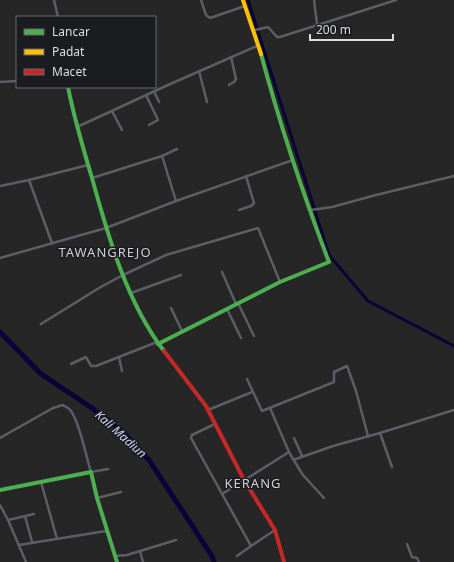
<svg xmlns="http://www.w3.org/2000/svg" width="454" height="562" viewBox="0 0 454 562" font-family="'Noto Sans',sans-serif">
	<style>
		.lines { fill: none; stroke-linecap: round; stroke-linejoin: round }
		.canal { stroke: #0a0337; stroke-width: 3 }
		.river { stroke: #0a0337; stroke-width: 5 }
		.street { stroke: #5c5e67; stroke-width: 2.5 }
		.fast { stroke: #4caf50; stroke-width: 4 }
		.slow { stroke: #ffc107; stroke-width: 4 }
		.jam { stroke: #c62828; stroke-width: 4 }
		.labels { text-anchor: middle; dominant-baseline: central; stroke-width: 3; stroke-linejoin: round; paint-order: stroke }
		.water-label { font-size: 12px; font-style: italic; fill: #cad4fa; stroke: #1b1c1f }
		.quarter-label { font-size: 13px; letter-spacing: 1px; fill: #cecfd3; stroke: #1b1c1f }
	</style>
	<rect width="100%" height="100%" fill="#262627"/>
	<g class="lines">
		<!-- canal -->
		<path class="canal" d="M248 0 329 255 368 301 454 346"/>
		<!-- river -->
		<path class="river" d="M0 332 41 374 92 408 123 432 149 460 212 556 214 562"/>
		<!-- street -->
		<g class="street">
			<path d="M54 0 58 17"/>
			<path d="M201 0 206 15 210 18 245 6"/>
			<path d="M314 0 317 24"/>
			<path d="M255 30 268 27 277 37H280L396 0"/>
			<path d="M199 71 207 102"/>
			<path d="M0 82 17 81"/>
			<path d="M229 85 234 82 236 79 231 57"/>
			<path d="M154 91 159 102"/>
			<path d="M146 95 158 120 149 125"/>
			<path d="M112 111 122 130"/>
			<path d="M77 127 168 85 257 46"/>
			<path d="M92 178 162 156"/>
			<path d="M29 180 52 243"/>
			<path d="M0 186 29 180 88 165"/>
			<path d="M176 201 162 156 177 149"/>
			<path d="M239 210 251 206 254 203 246 176"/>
			<path d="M311 210 332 207 376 195 454 176"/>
			<path d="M0 258 106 228 176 201 293 160"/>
			<path d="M222 272 236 304"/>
			<path d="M131 293 181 275"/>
			<path d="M238 303 254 336"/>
			<path d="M171 308 182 331"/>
			<path d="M227 309 241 338"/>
			<path d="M41 324 99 288 123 275 166 255 258 228 280 282"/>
			<path d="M119 357 122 371"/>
			<path d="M71 364 86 357 91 366H96L157 342"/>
			<path d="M247 379 262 411 334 382V372L347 366 356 391 368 436"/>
			<path d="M270 408 289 452"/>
			<path d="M208 410 252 392"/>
			<path d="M215 424 192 435 191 438 251 546 275 530"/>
			<path d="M380 433 392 467"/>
			<path d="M0 438 53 408 63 405C66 407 69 408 71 411 80 423 86 457 91 472L108 469"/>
			<path d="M294 438 302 456"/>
			<path d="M293 459 303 475 324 498"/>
			<path d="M41 482 57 539"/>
			<path d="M222 494 289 452 293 459H296L333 446 380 433 454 410"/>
			<path d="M97 498 121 492"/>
			<path d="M0 505 8 520 26 562"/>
			<path d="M25 516 32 542"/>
			<path d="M8 520 34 514"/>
			<path d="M407 544 412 557 417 558 419 562"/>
			<path d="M19 545 106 531"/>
			<path d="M140 551 143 562"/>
			<path d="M115 556 127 555 176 540"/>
			<path d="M237 556 251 546"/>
		</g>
		<!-- fast -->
		<g class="fast">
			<path d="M68 87C74 118 83 148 92 178 108 236 127 303 164 351"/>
			<path d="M158 344 280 282 329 262C303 194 280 125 261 54"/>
			<path d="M0 490 91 472 97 498 117 562"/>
		</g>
		<!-- slow -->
		<path class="slow" d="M243 0 261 54"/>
		<!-- jam -->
		<path class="jam" d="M164 351 206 406 244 480 275 530 284 562"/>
	</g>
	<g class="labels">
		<!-- water labels -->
		<g class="water-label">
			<text transform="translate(121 434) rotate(42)">Kali Madiun</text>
		</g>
		<!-- quarter labels -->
		<g class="quarter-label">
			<text x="105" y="252">TAWANGREJO</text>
			<text x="253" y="483">KERANG</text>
		</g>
	</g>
	<!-- legend -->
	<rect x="16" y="16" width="140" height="72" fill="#1b1c1f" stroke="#68696c"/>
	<rect x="24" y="29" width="20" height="6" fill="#4caf50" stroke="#68696c"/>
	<text x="52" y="36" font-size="12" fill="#dcdddf">Lancar</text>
	<rect x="24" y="49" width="20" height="6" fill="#ffc107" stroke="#68696c"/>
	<text x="52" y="56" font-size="12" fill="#dcdddf">Padat</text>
	<rect x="24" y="69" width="20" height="6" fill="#c62828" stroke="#68696c"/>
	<text x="52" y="76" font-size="12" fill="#dcdddf">Macet</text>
	<!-- scale -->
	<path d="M310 34v6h83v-6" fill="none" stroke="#dcdddf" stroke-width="2"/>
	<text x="316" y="34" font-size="12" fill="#dcdddf" stroke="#1b1c1f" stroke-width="3" paint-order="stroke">200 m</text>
</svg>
